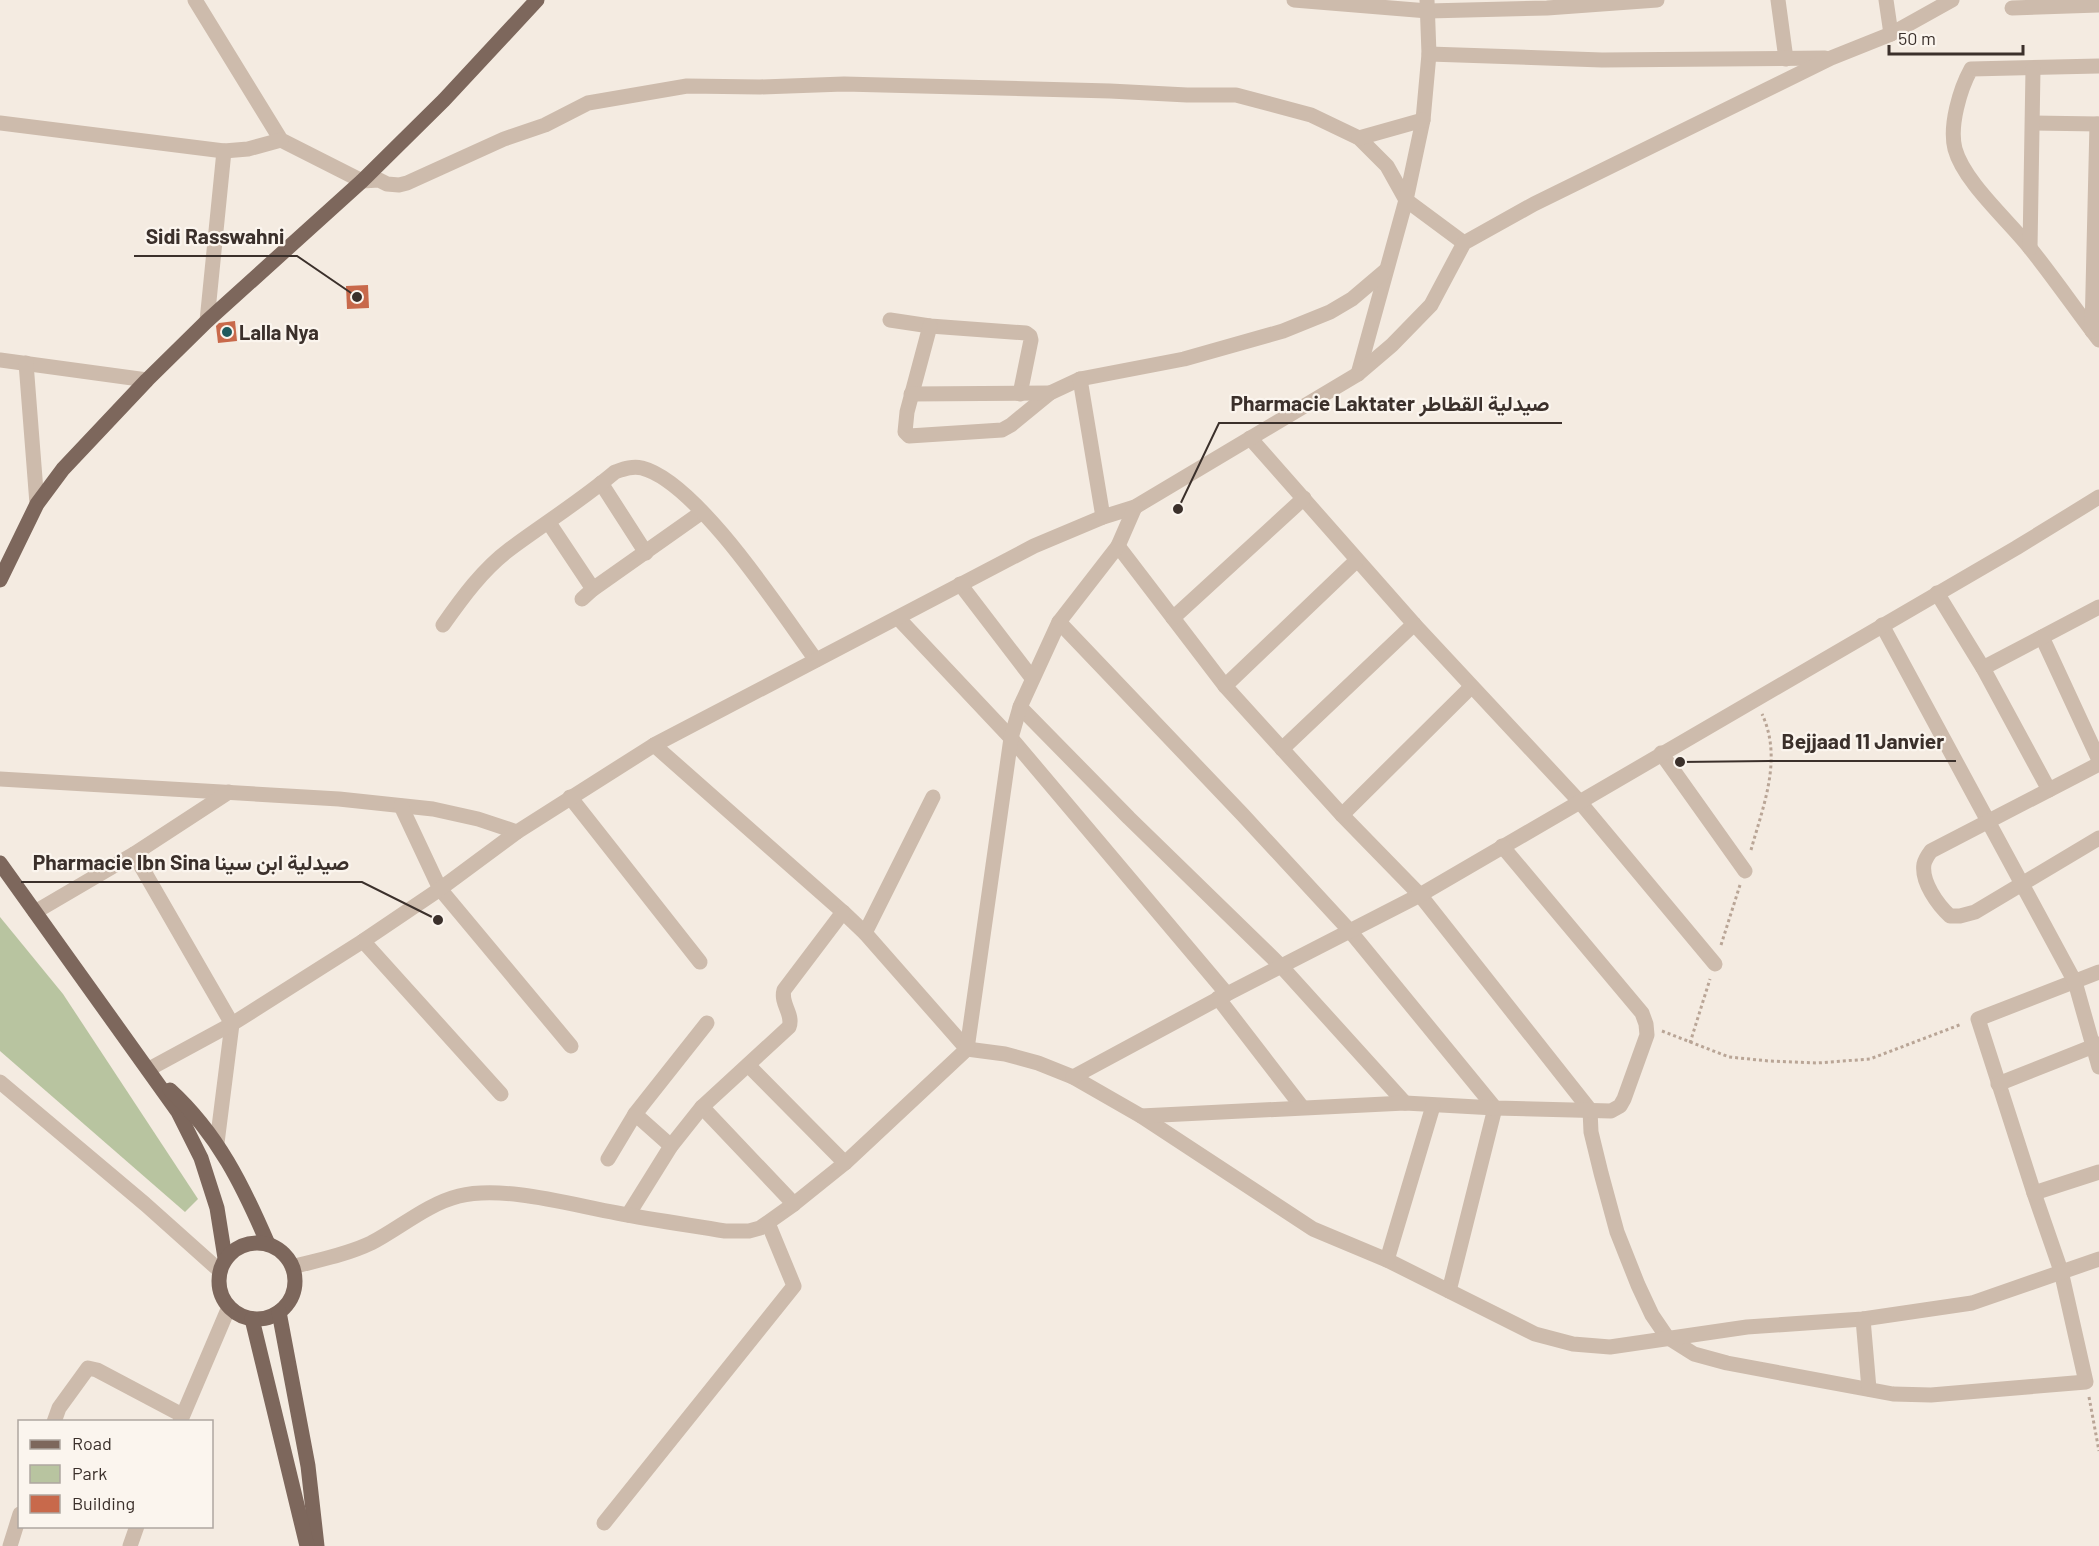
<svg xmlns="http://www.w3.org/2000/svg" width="2099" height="1546" viewBox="0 0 2099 1546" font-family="Barlow,Vazirmatn,sans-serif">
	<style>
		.green { fill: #b8c4a0 }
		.building { fill: #c8694b }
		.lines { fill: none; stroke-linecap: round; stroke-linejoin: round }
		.path { stroke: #b9a596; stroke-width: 3; stroke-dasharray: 3 3; stroke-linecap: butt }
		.minor { stroke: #cdbbac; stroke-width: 15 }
		.major { stroke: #7d675c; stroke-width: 15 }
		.poi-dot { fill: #1f5a5e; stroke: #fbf5ee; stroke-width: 2 }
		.labels { text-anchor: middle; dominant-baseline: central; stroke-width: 4.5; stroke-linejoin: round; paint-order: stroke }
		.poi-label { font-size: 20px; font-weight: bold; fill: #3b302b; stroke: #fbf5ee; text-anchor: start }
		.leader { fill: none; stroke: #3b302b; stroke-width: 2 }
		.callout-dot { fill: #3b302b; stroke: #fbf5ee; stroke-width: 2 }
		.callout-label { font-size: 21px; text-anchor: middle; font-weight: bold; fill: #3b302b; stroke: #fbf5ee; stroke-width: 4.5; stroke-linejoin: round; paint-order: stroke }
	</style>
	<rect width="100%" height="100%" fill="#f4ebe1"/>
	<!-- green -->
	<path class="green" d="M0 917 63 994 198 1199 185 1212 0 1051Z"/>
	<!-- building -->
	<g class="building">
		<path d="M368 285 369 308 347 309 346 286Z"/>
		<path d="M235 321 237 341 218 343 216 326 219 323Z"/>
	</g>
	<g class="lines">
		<!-- path -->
		<g class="path">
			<path d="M1751 850C1763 806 1783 759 1762 714"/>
			<path d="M1721 945 1740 885"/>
			<path d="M1662 1031 1729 1057 1769 1061 1817 1063 1870 1059 1962 1024"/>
			<path d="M1690 1043 1710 979"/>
			<path d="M2089 1397 2099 1451"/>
		</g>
		<!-- minor -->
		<g class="minor">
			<path d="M195 0 281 140 362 181 379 180 387 184 399 185 407 183 504 139 545 125 588 103 687 86 760 87 844 84 1110 91 1187 95H1236L1311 115 1359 138 1387 166 1406 200 1358 374"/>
			<path d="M1294 0 1428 11 1547 8 1657 0"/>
			<path d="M1427 0 1429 54 1423 120 1406 200 1464 243"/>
			<path d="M1778 0 1786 59"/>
			<path d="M1886 0 1891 34"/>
			<path d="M2012 8 2099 5"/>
			<path d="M1429 54 1602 60 1825 58"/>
			<path d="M2099 66 1971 69C1960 89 1949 126 1955 149 1964 182 2009 221 2030 248 2054 278 2076 310 2099 340"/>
			<path d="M0 123 224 151 248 149 281 140"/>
			<path d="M2033 123 2099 124"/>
			<path d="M1359 138 1423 120"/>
			<path d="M2030 248 2033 69"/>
			<path d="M890 320 930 326 1026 333 1030 336 1031 340 1020 394"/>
			<path d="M207 321 224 151"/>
			<path d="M930 326 907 412 905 432 909 436 1002 430 1011 425 1050 393 1080 379 1184 359 1283 331 1330 312 1352 299 1385 271"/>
			<path d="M2092 331 2097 124"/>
			<path d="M0 360 147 380"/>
			<path d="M26 363 37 504"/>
			<path d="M1080 379 1103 517"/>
			<path d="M911 394 1050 393"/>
			<path d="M1250 438 1414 624 1579 801 1715 964"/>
			<path d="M601 483 646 553"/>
			<path d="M549 523 593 589"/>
			<path d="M1118 546 1225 686 1342 815 1420 895 1590 1110 1591 1132 1601 1173 1617 1232 1638 1285 1652 1315 1667 1337 1694 1354 1727 1363 1893 1394 1931 1395 2086 1382 2061 1271 2034 1193 1978 1019 2099 972"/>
			<path d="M960 584 1032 678"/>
			<path d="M1937 593 1983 668 2049 790"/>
			<path d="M582 599 593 589 702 512"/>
			<path d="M898 618 1011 738 1227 994"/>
			<path d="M1173 618 1304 498"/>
			<path d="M1059 622 1243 815 1350 931 1495 1108 1449 1291"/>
			<path d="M443 625C462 598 483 569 510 549 545 523 582 500 615 472 624 469 632 466 642 468 697 482 781 612 816 660"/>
			<path d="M1882 625 2075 982 2099 1067"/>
			<path d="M2042 637 2099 760"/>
			<path d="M1983 668 2099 607"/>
			<path d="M1225 686 1356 561"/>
			<path d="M1020 707 1129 818 1281 966 1405 1103"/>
			<path d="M654 745 843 912 865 933 967 1049 1005 1054 1038 1063 1073 1077 1141 1116 1313 1229 1387 1260 1535 1334 1573 1344 1610 1347 1747 1327 1863 1319 1972 1303 2099 1259"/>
			<path d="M1282 749 1414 624"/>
			<path d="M1661 753 1745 871"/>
			<path d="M2099 764 1931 851C1928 855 1925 860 1924 864 1921 882 1938 905 1950 916H1960L1975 912 2099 838"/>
			<path d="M0 779 339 799 433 809 478 819 517 832"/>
			<path d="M570 797 700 962"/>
			<path d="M401 806 440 889 571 1046"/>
			<path d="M1342 815 1471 687"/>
			<path d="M134 854 232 1024 217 1143"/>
			<path d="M35 912 134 854 229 792"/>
			<path d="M865 933 933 797"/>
			<path d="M363 941 501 1094"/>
			<path d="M1218 998 1302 1107"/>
			<path d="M748 1065 845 1163"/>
			<path d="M149 1069 232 1024 363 941 440 889 517 832 654 745 1034 546 1103 517 1135 507 1358 374 1392 345 1431 305 1464 243 1534 204 1831 58 1891 34 1952 0"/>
			<path d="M1073 1077 1227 994 1420 895 2016 548 2099 497"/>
			<path d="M0 1082 145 1204 220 1271"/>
			<path d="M1998 1084 2099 1044"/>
			<path d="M702 1107 794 1204"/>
			<path d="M635 1114 671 1146"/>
			<path d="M1141 1116 1405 1103 1495 1108 1611 1111 1620 1106 1624 1099 1647 1035 1646 1024 1642 1013 1502 846"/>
			<path d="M608 1159 635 1114 707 1023"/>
			<path d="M2034 1193 2099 1172"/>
			<path d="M628 1215 671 1146 702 1107 789 1027C794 1014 780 1004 784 990L843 912"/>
			<path d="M1387 1260 1433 1106"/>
			<path d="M292 1267C318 1260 346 1255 371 1243 400 1228 427 1204 459 1196 504 1185 572 1205 617 1213 653 1220 689 1225 725 1231H749L760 1228 794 1204 845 1163 967 1049 1011 738 1020 707 1059 622 1118 546 1135 507"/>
			<path d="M1863 1319 1869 1389"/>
			<path d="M54 1422 59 1408 88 1368 97 1370 182 1415"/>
			<path d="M180 1422 229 1307"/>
			<path d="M604 1523 794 1286 768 1223"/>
			<path d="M10 1546 20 1514"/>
			<path d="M130 1546 137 1526"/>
		</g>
		<!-- major -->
		<g class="major">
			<path d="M0 580 37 504 63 469 147 380 207 321 362 181 444 100 537 0"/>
			<path d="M0 863 178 1112 201 1158 217 1208 225 1258"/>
			<path d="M170 1090C218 1134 243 1186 268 1244"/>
			<circle cx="257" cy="1281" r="38"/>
			<path d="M279 1312 308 1466 317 1546"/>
			<path d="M252 1319 307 1546"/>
		</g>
	</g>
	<!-- markers -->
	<circle class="poi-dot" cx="227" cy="332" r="6"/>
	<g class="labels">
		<!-- poi labels -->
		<g class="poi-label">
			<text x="239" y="332">Lalla Nya</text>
		</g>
	</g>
	<!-- callouts -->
	<path class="leader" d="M357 297L297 256H134M1178 509L1219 423H1562M1680 762L1769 761H1956M438 920L362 882H21"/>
	<g class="callout-dot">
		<circle cx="357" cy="297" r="6"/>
		<circle cx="1178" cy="509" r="6"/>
		<circle cx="1680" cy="762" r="6"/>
		<circle cx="438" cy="920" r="6"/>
	</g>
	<g class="callout-label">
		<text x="215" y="244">Sidi Rasswahni</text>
		<text x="1390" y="411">Pharmacie Laktater صيدلية القطاطر</text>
		<text x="1863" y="749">Bejjaad 11 Janvier</text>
		<text x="191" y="870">Pharmacie Ibn Sina صيدلية ابن سينا</text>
	</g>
	<!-- legend -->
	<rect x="18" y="1420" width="195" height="108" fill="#fbf5ee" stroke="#aea6a0" stroke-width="1.5"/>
	<rect x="30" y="1440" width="30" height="9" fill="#7d675c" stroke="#aea6a0" stroke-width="1.5"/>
	<text x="72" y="1450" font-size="18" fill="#3b302b">Road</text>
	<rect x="30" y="1465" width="30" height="18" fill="#b8c4a0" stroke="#aea6a0" stroke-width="1.5"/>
	<text x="72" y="1480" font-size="18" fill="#3b302b">Park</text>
	<rect x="30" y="1495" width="30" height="18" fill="#c8694b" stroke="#aea6a0" stroke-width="1.5"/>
	<text x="72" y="1510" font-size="18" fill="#3b302b">Building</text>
	<!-- scale -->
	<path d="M1889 45v9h134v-9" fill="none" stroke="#3b302b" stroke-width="3"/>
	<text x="1898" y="45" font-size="18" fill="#3b302b" stroke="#fbf5ee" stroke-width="4.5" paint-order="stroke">50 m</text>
</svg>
